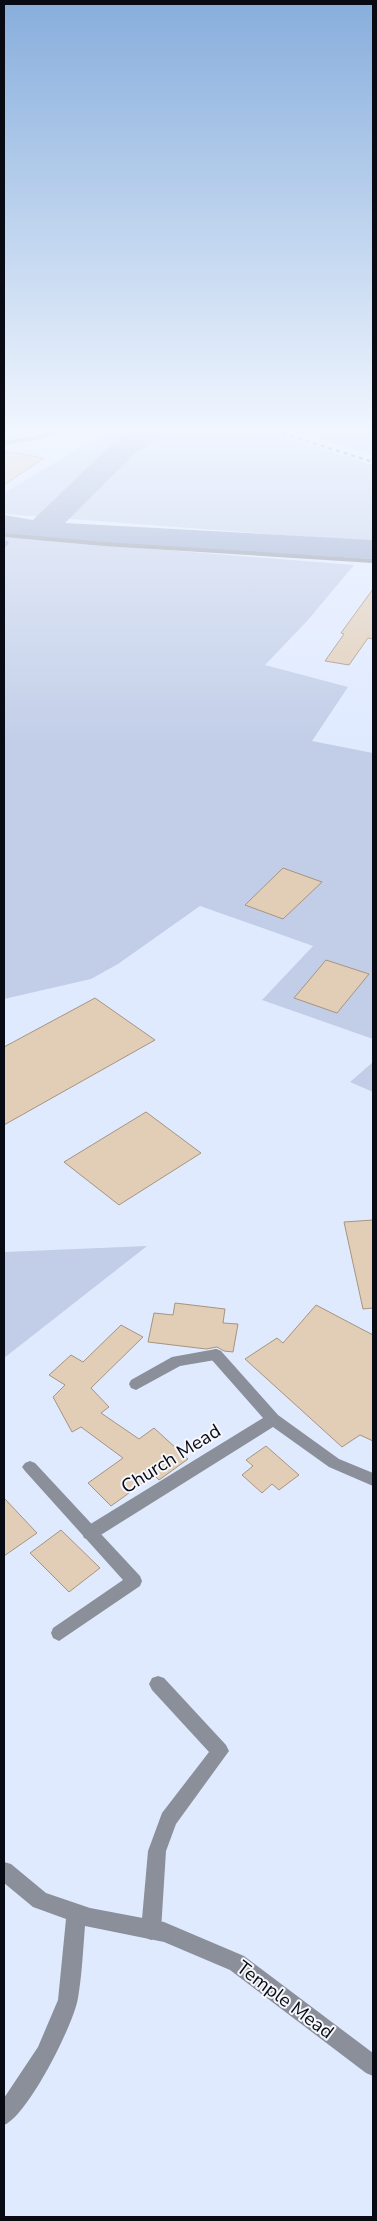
<svg xmlns="http://www.w3.org/2000/svg" width="377" height="2221" viewBox="0 0 377 2221" font-family="'Nunito Sans',sans-serif">
	<style>
		.green { fill: #c2cee8 }
		.lines { fill: none; stroke-linecap: round; stroke-linejoin: round }
		.stream { stroke: #95a5c9; stroke-width: 5 }
		.river { fill: #95a5c9; fill-rule: evenodd }
		.building { fill: #e2ceb7; stroke: #a7947f }
		.lane { fill: #8a8f9a; fill-rule: evenodd }
		.street { fill: #8a8f9a; fill-rule: evenodd }
		.rail { stroke: #616775; stroke-width: 2.5; stroke-dasharray: 4 4; stroke-linecap: butt }
		.labels { text-anchor: middle; dominant-baseline: central; stroke-width: 4; stroke-linejoin: round; paint-order: stroke }
		.near-street-label { font-size: 19px; fill: #080b14; stroke: #f5f7fc }
	</style>
	<rect width="100%" height="100%" fill="#e0eaff"/>
	<!-- green -->
	<g class="green">
		<path d="M108 431H265L373 465V542L4 514V493Z"/>
		<path d="M294 431H373V455Z"/>
		<path d="M4 537 354 565 308 620 265 665 348 687 312 741 373 753V1039L262 1000 313 946 200 906 118 964 91 979 4 999Z"/>
		<path d="M373 1062V1092L350 1082Z"/>
		<path d="M147 1246 4 1358V1252Z"/>
	</g>
	<g class="lines">
		<!-- stream -->
		<path class="stream" d="M4 543H6L4 545"/>
		<!-- river -->
		<path class="river" d="M132 431H166L162 437 135 453 65 523 373 540V559L40 540 4 533V515L33 520 115 441Z"/>
	</g>
	<!-- building -->
	<g class="building">
		<path d="M4 451 44 458 4 485Z"/>
		<path d="M373 589V639L368 638 349 665 325 661 344 634 341 633Z"/>
		<path d="M283 868 322 882 283 919 245 905Z"/>
		<path d="M326 960 369 974 337 1013 294 998Z"/>
		<path d="M95 998 155 1040 4 1125V1047Z"/>
		<path d="M146 1112 201 1153 119 1205 64 1162Z"/>
		<path d="M373 1220V1308L363 1309 344 1222Z"/>
		<path d="M175 1303 225 1309 223 1323 238 1324 233 1352 224 1351 217 1347 206 1349 148 1342 154 1313 173 1315Z"/>
		<path d="M316 1305 373 1335V1441L360 1435 342 1447 245 1359 277 1338 283 1343Z"/>
		<path d="M121 1325 143 1337 91 1388 109 1407 101 1413 139 1439 154 1428 188 1459 159 1480 154 1475 111 1506 88 1483 123 1458 81 1427 72 1432 53 1397 65 1385 49 1375 71 1355 83 1362Z"/>
		<path d="M266 1446 299 1475 279 1490 272 1484 262 1493 242 1475 253 1466 246 1460Z"/>
		<path d="M4 1498 37 1533 4 1556Z"/>
		<path d="M61 1530 100 1568 69 1592 30 1553Z"/>
	</g>
	<g class="lines">
		<!-- lane -->
		<g class="lane">
			<path d="M53 431H62L41 439 4 445V441L40 435Z"/>
			<path d="M4 533 104 542 373 559V563L104 546 4 537Z"/>
			<path d="M216 1349 221 1351 223 1355 221 1359 180 1366 136 1390 131 1388 129 1384 131 1380 172 1357Z"/>
			<path d="M30 1461 35 1463 140 1576 142 1581 140 1586 59 1641 53 1638 51 1633 53 1628 123 1580 25 1471 22 1467 25 1463Z"/>
			<path d="M158 1676 164 1678 226 1745 229 1751 176 1824 166 1851 161 1930 158 1937 151 1940 144 1937 141 1930 148 1851 162 1813 209 1752 152 1690 149 1684 152 1678Z"/>
		</g>
		<!-- street -->
		<g class="street">
			<path d="M216 1349 221 1351 278 1415 339 1459 373 1473V1486L329 1467 273 1427 96 1538 90 1540 84 1538 82 1533 84 1528 263 1418 211 1359 209 1355 211 1351Z"/>
			<path d="M4 1862 11 1864 46 1893 90 1908 164 1922 244 1956 373 2053V2076L366 2073 230 1970 164 1942 85 1926C83 1950 82 1975 78 1998 74 2024 27 2117 4 2125V2098L38 2047 58 2000 66 1919 33 1907 4 1883Z"/>
		</g>
		<!-- rail -->
		<path class="rail" d="M275 431 373 462"/>
	</g>
	<!-- sky -->
	<linearGradient id="sky" x2="0" y2="1"><stop stop-color="#87aedc"/><stop offset="0.58" stop-color="#f1f6ff"/><stop offset="1" stop-color="#f1f6ff" stop-opacity="0"/></linearGradient>
	<rect width="377" height="742" fill="url(#sky)"/>
	<g class="labels">
		<!-- near-street labels -->
		<g class="near-street-label">
			<text transform="translate(171 1459) rotate(-32)">Church Mead</text>
			<text transform="translate(285 2000) rotate(37)">Temple Mead</text>
		</g>
	</g>
	<!-- border -->
	<rect width="377" height="2221" fill="none" stroke="#080b14" stroke-width="10"/>
</svg>
